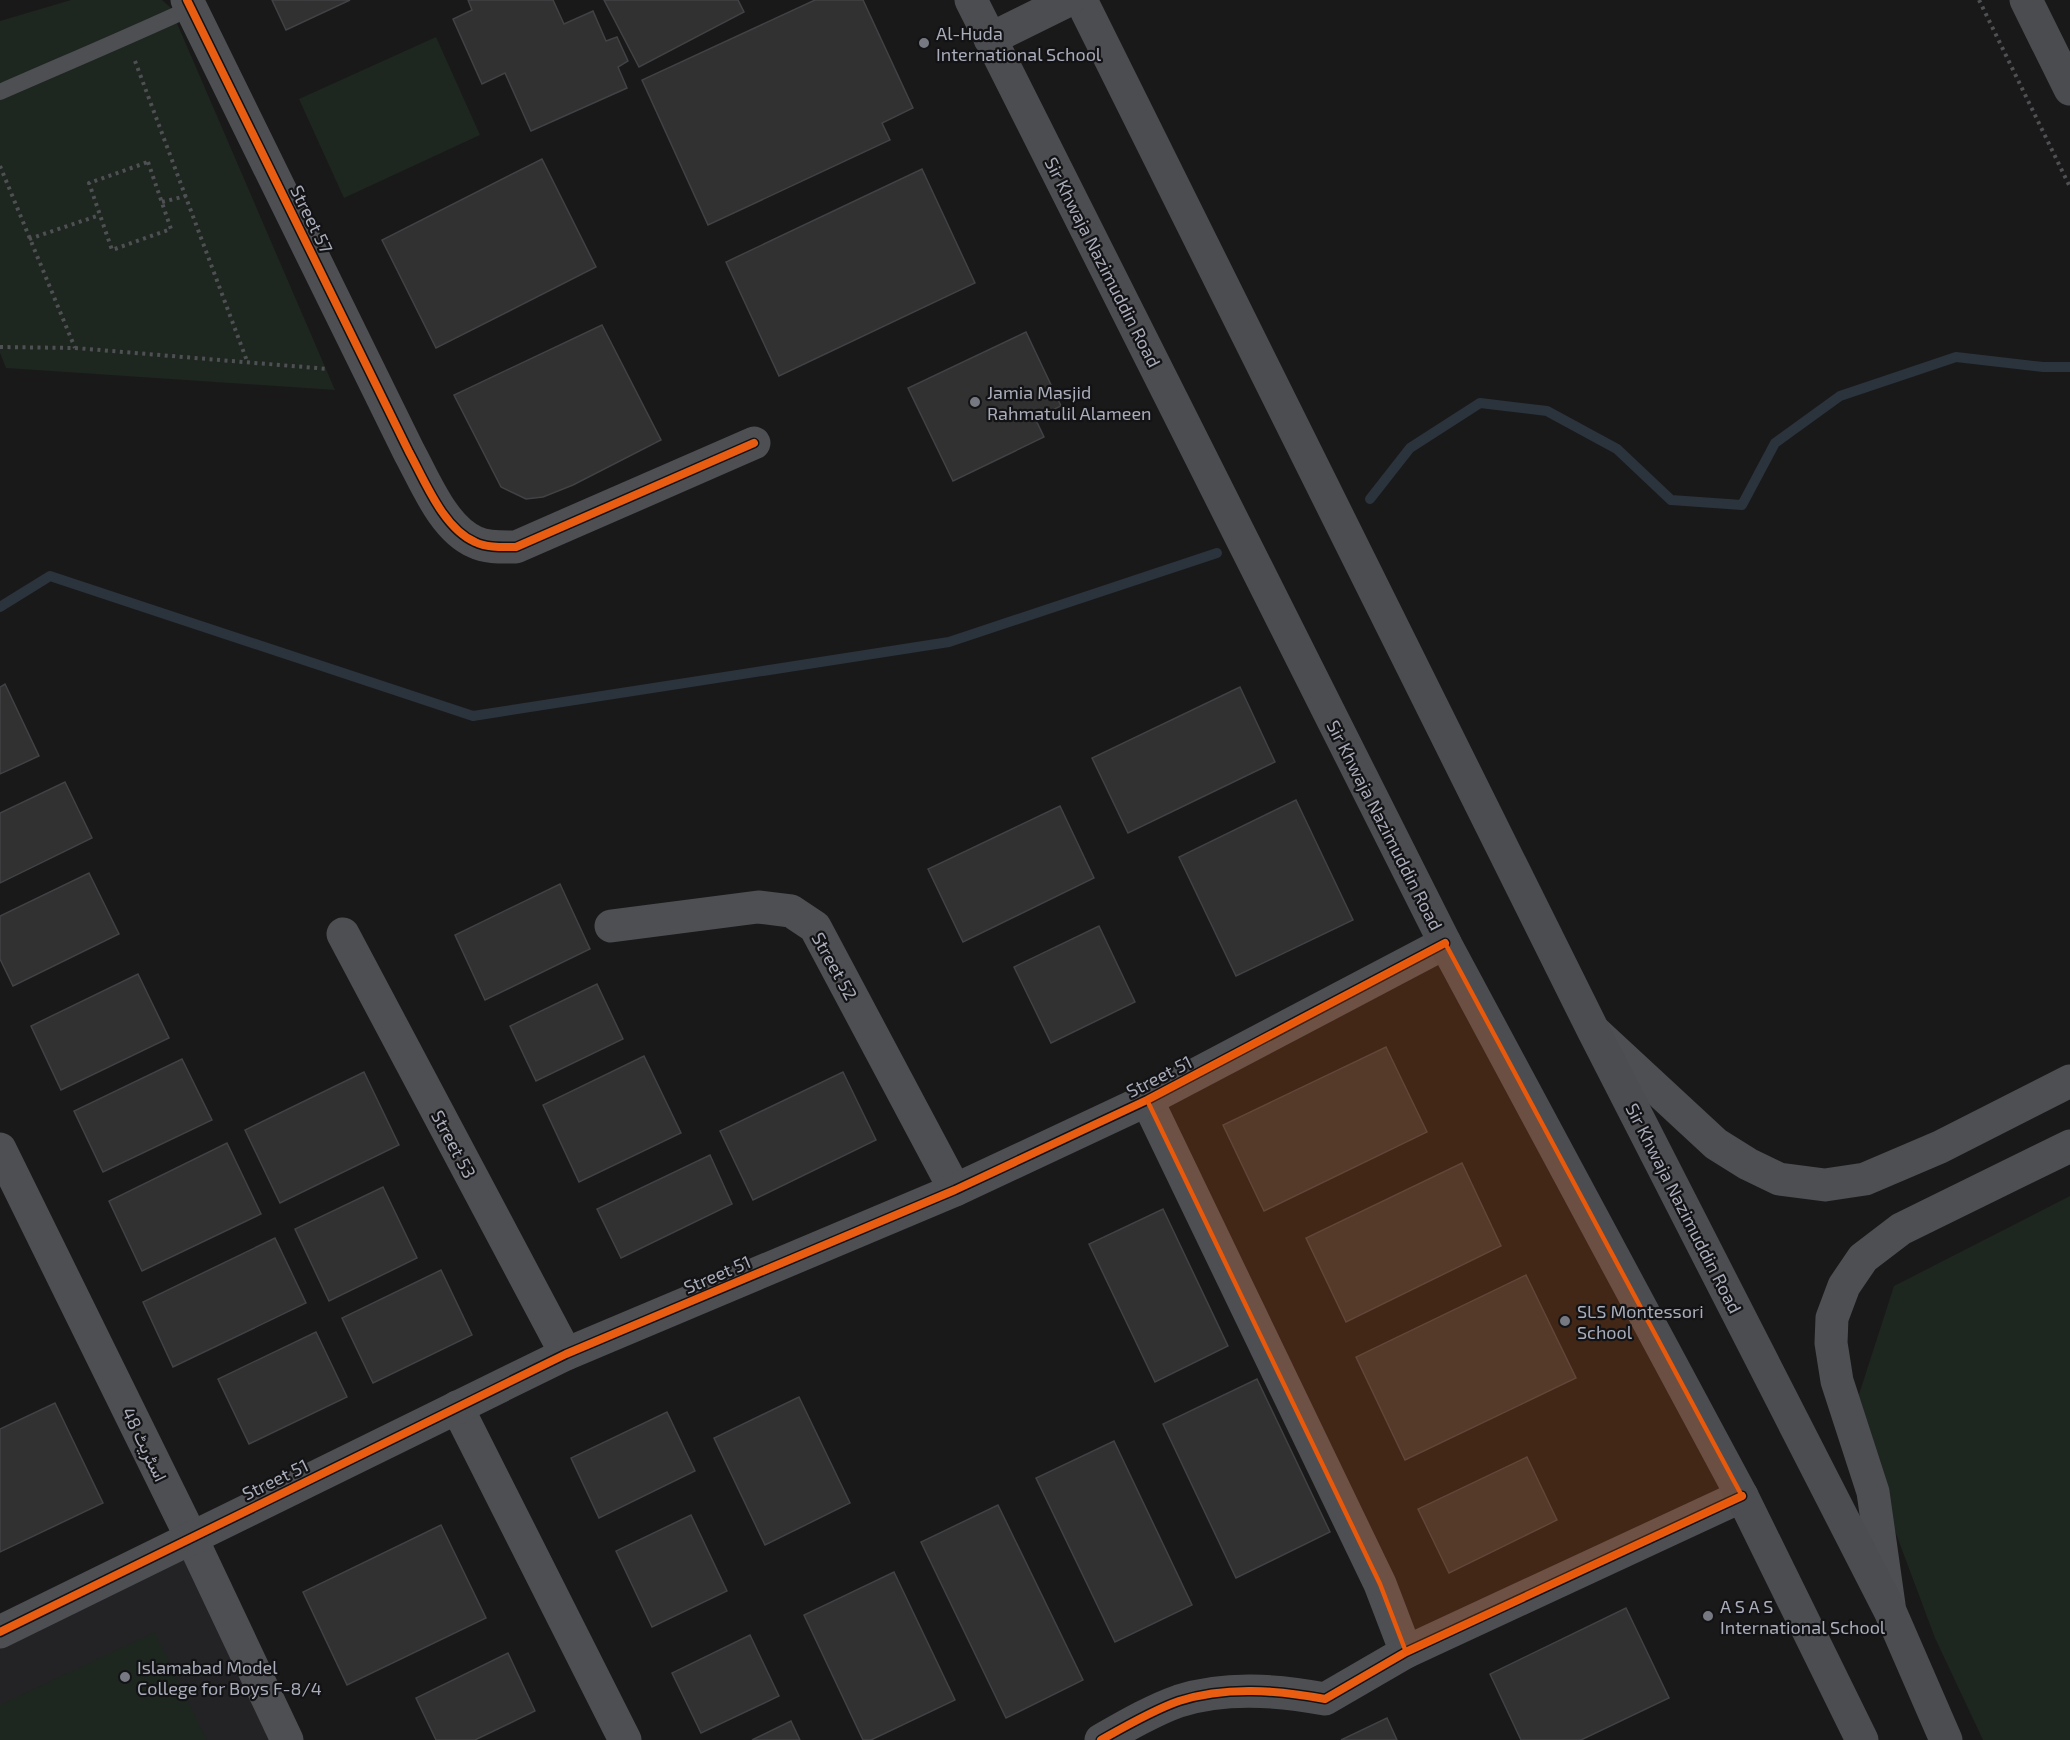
<svg xmlns="http://www.w3.org/2000/svg" width="2070" height="1740" viewBox="0 0 2070 1740" font-family="'Exo 2',Vazirmatn,sans-serif">
	<style>
		.built { fill: #232325 }
		.green { fill: #1e2620 }
		.lines { fill: none; stroke-linecap: round; stroke-linejoin: round }
		.stream { stroke: #2b333c; stroke-width: 10 }
		.building { fill: #313131; stroke: #414245; stroke-width: 1.5 }
		.path { stroke: #4f5054; stroke-width: 4; stroke-dasharray: 3 4.5; stroke-linecap: butt }
		.service { stroke: #4e4f53; stroke-width: 16 }
		.minor { stroke: #4e4f53; stroke-width: 33 }
		.tertiary { stroke: #4e4f53; stroke-width: 33 }
		.secondary { stroke: #4c4d51; stroke-width: 33 }
		.primary { stroke: #4a4c4f; stroke-width: 33 }
		.cycleway-casing { stroke: #131315; stroke-width: 11 }
		.cycleway { stroke: #e95d12; stroke-width: 8 }
		.marked { fill: #e8590c; fill-opacity: 0.2; stroke: #e8590c; stroke-width: 4.5; stroke-linejoin: round }
		.poi-dot { fill: #777982; stroke: #131315; stroke-width: 2 }
		.labels { text-anchor: middle; dominant-baseline: central; stroke-width: 4.5; stroke-linejoin: round; paint-order: stroke }
		.poi-label { font-size: 18px; fill: #a9adba; stroke: #131315; text-anchor: start }
		.street-label { font-size: 18px; fill: #a9adba; stroke: #131315 }
	</style>
	<rect width="100%" height="100%" fill="#191919"/>
	<!-- built -->
	<path class="built" d="M179 1529 280 1740H0V1614Z"/>
	<!-- green -->
	<g class="green">
		<path d="M71 0H162L170 7 335 390 6 368 0 353V21Z"/>
		<path d="M436 37 480 135 344 198 299 99Z"/>
		<path d="M2070 1196V1740H1983L1935 1638 1852 1416 1894 1286Z"/>
		<path d="M155 1632 207 1740H0V1705Z"/>
	</g>
	<g class="lines">
		<!-- stream -->
		<g class="stream">
			<path d="M1370 499 1410 448 1480 403 1547 411 1617 449 1671 500 1742 505 1775 443 1840 396 1956 357 2043 367H2070"/>
			<path d="M0 607 50 576 473 716 949 642 1217 553"/>
		</g>
	</g>
	<!-- building -->
	<g class="building">
		<path d="M272 0H350L286 30Z"/>
		<path d="M468 0H553L564 24 593 11 606 41 617 37 628 61 618 67 627 88 531 131 505 73 482 84 453 19 472 10Z"/>
		<path d="M604 0H738L744 12 639 67Z"/>
		<path d="M815 0H863L913 108 882 123 890 140 708 225 642 80Z"/>
		<path d="M542 159 596 267 436 348 382 240Z"/>
		<path d="M922 169 975 283 779 376 726 262Z"/>
		<path d="M602 325 661 440 573 485 543 497 526 499 501 487 454 395Z"/>
		<path d="M1026 332 1061 406 1035 418 1044 437 953 481 908 388Z"/>
		<path d="M5 684 39 756 0 774V687Z"/>
		<path d="M1240 687 1275 762 1128 833 1092 758Z"/>
		<path d="M65 782 92 838 0 883V813Z"/>
		<path d="M1296 800 1353 920 1236 976 1179 857Z"/>
		<path d="M1060 806 1094 878 963 942 928 869Z"/>
		<path d="M89 873 119 934 13 986 0 959V916Z"/>
		<path d="M560 884 590 949 485 1000 455 935Z"/>
		<path d="M1099 926 1135 1002 1051 1043 1014 967Z"/>
		<path d="M138 974 169 1038 61 1090 31 1026Z"/>
		<path d="M597 984 623 1039 536 1081 510 1026Z"/>
		<path d="M1386 1047 1427 1132 1264 1211 1223 1125Z"/>
		<path d="M644 1056 681 1133 579 1182 543 1105Z"/>
		<path d="M182 1059 212 1120 103 1172 74 1111Z"/>
		<path d="M364 1072 399 1145 280 1203 245 1130Z"/>
		<path d="M843 1072 876 1140 753 1200 720 1131Z"/>
		<path d="M227 1143 261 1214 142 1271 109 1201Z"/>
		<path d="M710 1155 732 1204 621 1258 597 1209Z"/>
		<path d="M1462 1163 1501 1246 1346 1322 1306 1238Z"/>
		<path d="M383 1187 417 1258 329 1301 295 1229Z"/>
		<path d="M1163 1209 1228 1346 1155 1382 1089 1244Z"/>
		<path d="M275 1238 306 1303 173 1367 143 1302Z"/>
		<path d="M441 1270 472 1335 373 1383 342 1318Z"/>
		<path d="M1526 1275 1576 1378 1405 1460 1356 1357Z"/>
		<path d="M316 1332 347 1397 249 1444 218 1379Z"/>
		<path d="M1257 1379 1330 1532 1236 1578 1163 1424Z"/>
		<path d="M799 1397 850 1503 765 1545 714 1438Z"/>
		<path d="M55 1403 103 1503 0 1552V1429Z"/>
		<path d="M667 1412 695 1471 599 1518 571 1458Z"/>
		<path d="M1114 1441 1192 1605 1115 1642 1036 1478Z"/>
		<path d="M1527 1457 1557 1520 1449 1573 1418 1509Z"/>
		<path d="M998 1505 1083 1680 1006 1718 921 1542Z"/>
		<path d="M691 1515 727 1591 652 1627 616 1551Z"/>
		<path d="M441 1525 486 1618 347 1685 303 1592Z"/>
		<path d="M894 1572 955 1700 871 1740H863L804 1615Z"/>
		<path d="M1626 1608 1669 1698 1581 1740H1521L1490 1674Z"/>
		<path d="M750 1635 779 1696 701 1733 672 1673Z"/>
		<path d="M508 1653 535 1711 475 1740H436L416 1698Z"/>
		<path d="M1387 1718 1397 1740H1341Z"/>
		<path d="M791 1721 800 1740H752Z"/>
	</g>
	<g class="lines">
		<!-- path -->
		<g class="path">
			<path d="M1979 0 2070 187"/>
			<path d="M135 61 247 361"/>
			<path d="M148 162 171 229 112 250 89 183Z"/>
			<path d="M0 166 75 348"/>
			<path d="M162 202 186 196"/>
			<path d="M29 239 100 215"/>
			<path d="M0 347 75 348 328 369"/>
		</g>
		<!-- service -->
		<path class="service" d="M0 92C64 64 128 37 191 8"/>
		<!-- minor -->
		<g class="minor">
			<path d="M187 0 409 452C425 481 443 528 475 542 487 548 503 547 516 547L754 443"/>
			<path d="M611 926 758 907 791 911 815 927 955 1190"/>
			<path d="M343 934 566 1354"/>
			<path d="M1147 1100 1380 1584 1406 1652"/>
			<path d="M0 1149 191 1537 287 1740"/>
			<path d="M457 1407 625 1740"/>
			<path d="M0 1632 566 1354 955 1190 1147 1100 1445 943"/>
			<path d="M1101 1740C1124 1727 1153 1710 1179 1701 1226 1686 1277 1690 1325 1699L1406 1652 1742 1496"/>
		</g>
		<!-- tertiary -->
		<g class="tertiary">
			<path d="M1594 1031 1716 1144 1748 1164 1779 1179 1825 1185 1865 1179 1940 1147 2070 1081"/>
			<path d="M1889 1605 1873 1492 1837 1381 1831 1343 1832 1318 1844 1286 1863 1258 1901 1229 2070 1146"/>
		</g>
		<!-- secondary -->
		<g class="secondary">
			<path d="M971 0 1445 943 1742 1496 1862 1740"/>
			<path d="M1081 0 1593 1030 1890 1611 1946 1740"/>
			<path d="M990 39 1069 0"/>
		</g>
		<!-- primary -->
		<path class="primary" d="M2026 0 2070 89"/>
		<!-- cycleway casing -->
		<g class="cycleway-casing">
			<g id="cycleway">
				<path d="M187 0 409 452C425 481 443 528 475 542 487 548 503 547 516 547L754 443"/>
				<path d="M0 1632 566 1354 955 1190 1147 1100 1445 943"/>
				<path d="M1101 1740C1124 1727 1153 1710 1179 1701 1226 1686 1277 1690 1325 1699L1406 1652 1742 1496"/>
			</g>
		</g>
		<!-- cycleway -->
		<use href="#cycleway" class="cycleway"/>
	</g>
	<!-- marked area -->
	<path class="marked" d="M1445 943 1742 1496 1406 1652 1380 1584 1147 1100Z"/>
	<!-- markers -->
	<g class="poi-dot">
		<circle cx="924" cy="43" r="6"/>
		<circle cx="975" cy="402" r="6"/>
		<circle cx="1565" cy="1321" r="6"/>
		<circle cx="1708" cy="1616" r="6"/>
		<circle cx="125" cy="1677" r="6"/>
	</g>
	<g class="labels">
		<!-- poi labels -->
		<g class="poi-label">
			<text x="936" y="33">Al-Huda<tspan x="936" dy="21">International School</tspan></text>
			<text x="987" y="392">Jamia Masjid<tspan x="987" dy="21">Rahmatulil Alameen</tspan></text>
			<text x="1577" y="1311">SLS Montessori<tspan x="1577" dy="21">School</tspan></text>
			<text x="1720" y="1606">A S A S<tspan x="1720" dy="21">International School</tspan></text>
			<text x="137" y="1667">Islamabad Model<tspan x="137" dy="21">College for Boys F-8/4</tspan></text>
		</g>
		<!-- street labels -->
		<g class="street-label">
			<text transform="translate(312 219) rotate(64)">Street 57</text>
			<text transform="translate(1103 262) rotate(63)">Sir Khwaja Nazimuddin Road</text>
			<text transform="translate(1385 825) rotate(63)">Sir Khwaja Nazimuddin Road</text>
			<text transform="translate(835 966) rotate(61)">Street 52</text>
			<text transform="translate(1159 1076) rotate(-27)">Street 51</text>
			<text transform="translate(454 1144) rotate(62)">Street 53</text>
			<text transform="translate(1684 1208) rotate(63)">Sir Khwaja Nazimuddin Road</text>
			<text transform="translate(717 1274) rotate(-23)">Street 51</text>
			<text transform="translate(145 1444) rotate(64)">اسٹریٹ 48</text>
			<text transform="translate(275 1479) rotate(-26)">Street 51</text>
		</g>
	</g>
</svg>
